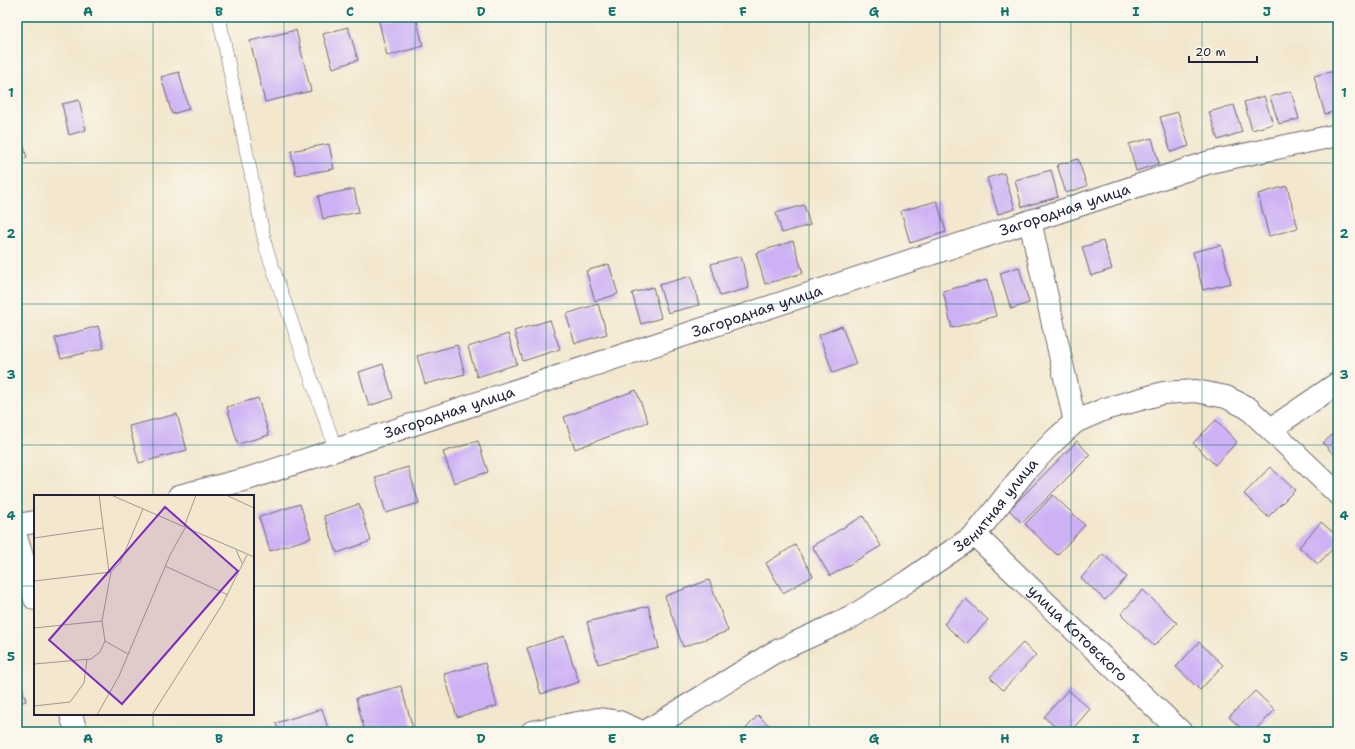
<svg xmlns="http://www.w3.org/2000/svg" width="1355" height="749" viewBox="0 0 1355 749" font-family="'Shantell Sans',sans-serif">
	<style>
		.building { fill: #cdb1f5 }
		.lines { fill: none; stroke-linecap: round; stroke-linejoin: round }
		.service-casing { stroke: #6b676e; stroke-width: 14 }
		.minor-casing { stroke: #6b676e; stroke-width: 24 }
		.service { stroke: #fff; stroke-width: 13 }
		.minor { stroke: #fff; stroke-width: 22 }
		.grid { fill: none; stroke: #0f766e; stroke-width: 1; stroke-opacity: 0.55 }
		.labels { text-anchor: middle; dominant-baseline: central; stroke-width: 3; stroke-linejoin: round; paint-order: stroke }
		.street-label { font-size: 15px; fill: #22223b; stroke: #fbf7ec }
		.inset-road { fill: none; stroke: #9f9893; stroke-width: 1 }
		.view { fill: #7b2cbf; fill-opacity: 0.15; stroke: #7b2cbf; stroke-width: 2 }
		.inset-edge { fill: none; stroke: #22223b; stroke-width: 2 }
		.neatline { fill: none; stroke: #0f766e; stroke-width: 1.5 }
		.grid-label { font-size: 13px; text-anchor: middle; font-weight: bold; fill: #0f766e }
	</style>
	<rect width="100%" height="100%" fill="#fbf7ec"/>
	<filter id="ink" filterUnits="userSpaceOnUse"><feTurbulence type="fractalNoise" baseFrequency=".025" numOctaves="2"/><feDisplacementMap in="SourceGraphic" scale="8" xChannelSelector="R" yChannelSelector="G"/><feConvolveMatrix kernelMatrix="1 2 1 2 8 2 1 2 1" color-interpolation-filters="sRGB"/></filter>
	<filter id="wash" filterUnits="userSpaceOnUse"><feTurbulence type="fractalNoise" baseFrequency=".012" numOctaves="4" result="noise"/><feDisplacementMap in="SourceGraphic" scale="16" xChannelSelector="R" yChannelSelector="G"/><feGaussianBlur stdDeviation="0.9" result="paint"/><feColorMatrix in="noise" values="0 0 0 0 0 0 0 0 0 0 0 0 0 0 0 0 0 1.4 0 .05"/><feComposite in="paint" operator="in"/></filter>
	<g filter="url(#wash)">
		<rect width="100%" height="100%" fill="#f3e7ce"/>
		<g id="blocks">
			<!-- building -->
			<g class="building">
				<path d="M378 17H416L423 46 387 56Z"/>
				<path d="M469 17H482L470 21Z"/>
				<path d="M348 27 358 60 333 68 323 34Z"/>
				<path d="M296 30 311 91 265 102 250 41Z"/>
				<path d="M1334 71 1338 86V111L1325 114 1314 76Z"/>
				<path d="M179 72 189 109 172 114 161 77Z"/>
				<path d="M1291 91 1299 119 1279 124 1270 97Z"/>
				<path d="M1264 96 1273 124 1252 130 1244 102Z"/>
				<path d="M79 100 86 130 69 135 62 104Z"/>
				<path d="M1234 105 1242 132 1218 140 1209 112Z"/>
				<path d="M1178 112 1189 146 1171 152 1160 117Z"/>
				<path d="M17 121 27 158 17 160Z"/>
				<path d="M1152 138 1159 164 1136 171 1129 144Z"/>
				<path d="M329 144 334 169 296 175 291 151Z"/>
				<path d="M1078 159 1087 186 1066 193 1057 165Z"/>
				<path d="M1051 170 1058 197 1022 207 1015 180Z"/>
				<path d="M1004 173 1015 209 998 214 987 178Z"/>
				<path d="M1287 186 1298 228 1269 236 1258 194Z"/>
				<path d="M354 189 359 212 323 219 318 196Z"/>
				<path d="M937 201 946 232 910 243 901 211Z"/>
				<path d="M804 205 810 225 782 233 776 213Z"/>
				<path d="M793 241 803 273 765 284 756 253Z"/>
				<path d="M1103 241 1112 269 1091 276 1082 247Z"/>
				<path d="M1221 245 1231 283 1203 290 1193 252Z"/>
				<path d="M741 256 749 288 720 296 711 264Z"/>
				<path d="M609 264 618 294 595 301 586 271Z"/>
				<path d="M1019 267 1029 303 1011 309 1000 273Z"/>
				<path d="M691 276 699 305 668 313 659 285Z"/>
				<path d="M987 280 996 316 952 328 943 291Z"/>
				<path d="M653 287 661 318 641 324 632 293Z"/>
				<path d="M598 304 607 334 575 343 566 314Z"/>
				<path d="M550 320 560 349 523 361 514 331Z"/>
				<path d="M98 326 104 348 61 359 55 338Z"/>
				<path d="M842 326 856 364 833 373 819 335Z"/>
				<path d="M508 334 517 364 477 377 468 347Z"/>
				<path d="M457 345 465 374 425 384 417 356Z"/>
				<path d="M383 364 393 398 369 406 359 372Z"/>
				<path d="M636 390 648 422 575 449 564 417Z"/>
				<path d="M258 398 269 435 238 444 227 407Z"/>
				<path d="M177 414 187 450 139 463 129 426Z"/>
				<path d="M1216 420 1237 442 1215 465 1193 443Z"/>
				<path d="M1338 430V459L1323 443Z"/>
				<path d="M478 441 488 472 454 483 443 452Z"/>
				<path d="M1077 441 1090 455 1022 523 1009 510Z"/>
				<path d="M408 467 419 503 386 513 375 477Z"/>
				<path d="M1270 467 1295 490 1268 517 1244 494Z"/>
				<path d="M1053 495 1085 525 1057 555 1025 524Z"/>
				<path d="M300 504 311 538 270 551 259 517Z"/>
				<path d="M359 504 371 541 337 553 324 516Z"/>
				<path d="M863 516 881 546 830 576 812 546Z"/>
				<path d="M1321 522 1338 537V543L1318 564 1299 547Z"/>
				<path d="M795 545 813 576 783 593 766 563Z"/>
				<path d="M1103 554 1127 577 1105 600 1081 578Z"/>
				<path d="M709 580 728 631 683 647 665 596Z"/>
				<path d="M1143 590 1177 623 1154 646 1121 614Z"/>
				<path d="M966 599 988 620 966 644 944 624Z"/>
				<path d="M648 606 659 648 598 664 587 622Z"/>
				<path d="M564 636 579 682 541 694 527 648Z"/>
				<path d="M1199 642 1223 665 1200 690 1176 667Z"/>
				<path d="M1023 643 1036 655 1003 690 990 677Z"/>
				<path d="M485 663 497 706 457 717 444 674Z"/>
				<path d="M17 672 26 701 17 704Z"/>
				<path d="M401 686 414 732H365L356 698Z"/>
				<path d="M1068 690 1090 709 1070 732H1061L1044 717Z"/>
				<path d="M1255 691 1275 710 1253 732H1245L1229 717Z"/>
				<path d="M322 709 329 732H279L276 723Z"/>
				<path d="M758 715 776 732H743Z"/>
			</g>
		</g>
	</g>
	<g filter="url(#ink)">
		<use href="#blocks" fill-opacity="0" stroke="#6b676e" stroke-width="1"/>
		<g class="lines">
			<!-- service casing -->
			<g class="service-casing">
				<path id="service" d="M219 17 266 248 336 450"/>
			</g>
			<!-- minor casing -->
			<g class="minor-casing">
				<g id="minor">
					<path d="M1030 221 1075 422"/>
					<path d="M1271 429 1338 383"/>
					<path id="s1" d="M179 496 247 479 1210 162 1338 135"/>
					<path d="M17 525 35 522"/>
					<path id="s2" d="M975 535 1181 732"/>
					<path d="M17 540 35 599"/>
					<path d="M71 714 76 732"/>
					<path d="M532 732 598 719 619 722 642 732"/>
					<path id="s3" d="M645 732 773 653 850 618 908 581 975 535 1027 469 1055 440 1075 422 1105 409 1163 393 1196 391 1226 397 1248 408 1338 494"/>
				</g>
			</g>
			<!-- service -->
			<use href="#service" class="service"/>
			<!-- minor -->
			<use href="#minor" class="minor"/>
		</g>
	</g>
	<!-- grid -->
	<path class="grid" d="M153 17V496M284 17V732M415 17V732M546 17V732M678 17V732M809 17V732M940 17V732M1071 17V732M1202 17V732M17 163H1338M17 304H1338M17 445H1338M17 586H35M253 586H1338M153 714V732"/>
	<g class="labels">
		<!-- street labels -->
		<g class="street-label">
			<text stroke="none"><textPath href="#s1" startOffset="931">Загородная улица</textPath></text>
			<text stroke="none"><textPath href="#s1" startOffset="607">Загородная улица</textPath></text>
			<text stroke="none"><textPath href="#s1" startOffset="283">Загородная улица</textPath></text>
			<text stroke="none"><textPath href="#s3" startOffset="421">Зенитная улица</textPath></text>
			<text stroke="none"><textPath href="#s2" startOffset="142">улица Котовского</textPath></text>
		</g>
	</g>
	<!-- overview -->
	<g transform="translate(34 495)">
		<rect width="220" height="220" fill="#f3e7ce"/>
		<path class="inset-road" d="M65 0 75 77M77 0 220 62M192 0 220 13M150 32 162 0M0 43 69 33M202 55 208 68M131 71 194 100M0 86 77 77M0 133 68 126M71 146 94 159M0 169 57 164 66 157 71 146 68 126 77 77 86 68 109 14M0 211 36 207 50 188 53 164M63 220 85 181 136 60 151 33M118 220 188 110 213 60"/>
		<path class="view" d="M131 12 204 76 88 209 15 145Z"/>
		<rect width="220" height="220" class="inset-edge"/>
	</g>
	<!-- margin -->
	<rect width="1355" height="749" fill="none" stroke="#fbf7ec" stroke-width="44"/>
	<!-- scale -->
	<path d="M1189 56v6h68v-6" fill="none" stroke="#22223b" stroke-width="2"/>
	<text x="1195" y="56" font-size="12" fill="#22223b" stroke="#fbf7ec" stroke-width="3" paint-order="stroke">20 m</text>
	<rect x="22" y="22" width="1311" height="705" class="neatline"/>
	<g class="grid-label">
		<text x="88" y="16">A</text>
		<text x="219" y="16">B</text>
		<text x="350" y="16">C</text>
		<text x="481" y="16">D</text>
		<text x="612" y="16">E</text>
		<text x="743" y="16">F</text>
		<text x="874" y="16">G</text>
		<text x="1005" y="16">H</text>
		<text x="1136" y="16">I</text>
		<text x="1267" y="16">J</text>
		<text x="11" y="97">1</text>
		<text x="1344" y="97">1</text>
		<text x="11" y="238">2</text>
		<text x="1344" y="238">2</text>
		<text x="11" y="379">3</text>
		<text x="1344" y="379">3</text>
		<text x="11" y="520">4</text>
		<text x="1344" y="520">4</text>
		<text x="11" y="661">5</text>
		<text x="1344" y="661">5</text>
		<text x="88" y="743">A</text>
		<text x="219" y="743">B</text>
		<text x="350" y="743">C</text>
		<text x="481" y="743">D</text>
		<text x="612" y="743">E</text>
		<text x="743" y="743">F</text>
		<text x="874" y="743">G</text>
		<text x="1005" y="743">H</text>
		<text x="1136" y="743">I</text>
		<text x="1267" y="743">J</text>
	</g>
</svg>
